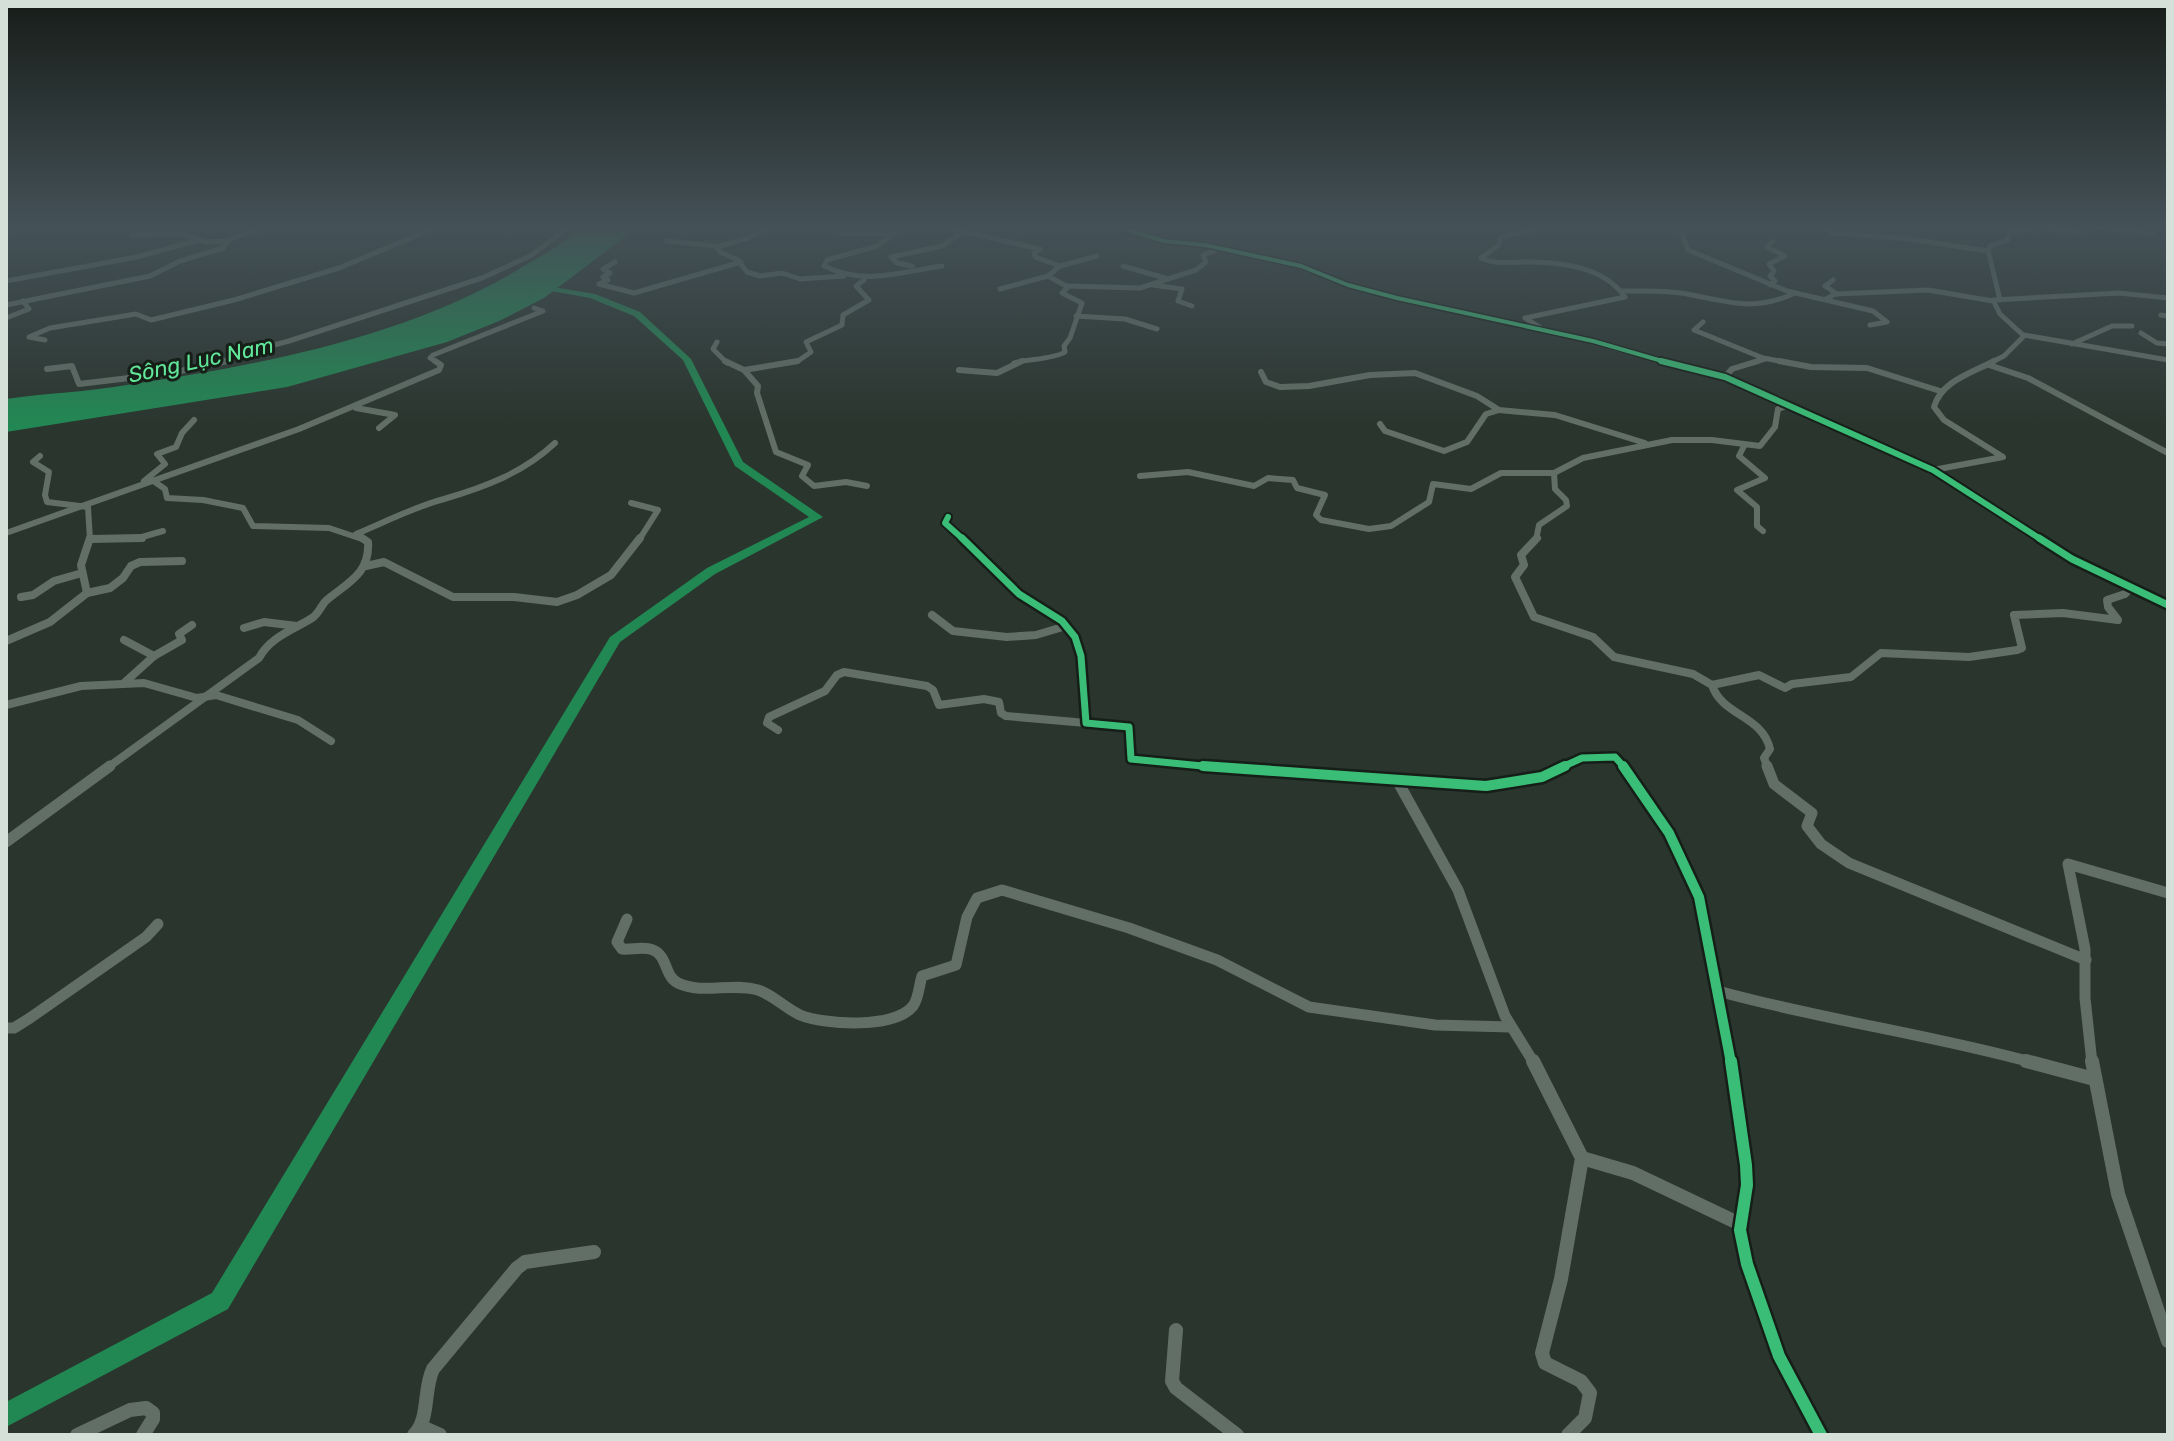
<svg xmlns="http://www.w3.org/2000/svg" width="2174" height="1441" viewBox="0 0 2174 1441" font-family="Rubik,sans-serif">
	<style>
		.water { fill: #228853 }
		.lines { fill: none; stroke-linecap: round; stroke-linejoin: round }
		.river { fill: #228853; fill-rule: evenodd }
		.minor-far4 { stroke: #626f66; stroke-width: 5 }
		.minor-far3 { stroke: #626f66; stroke-width: 6 }
		.minor-far2 { stroke: #626f66; stroke-width: 8 }
		.minor-far1 { stroke: #626f66; stroke-width: 11 }
		.minor { stroke: #626f66; stroke-width: 14 }
		.tertiary { fill: #626f66; fill-rule: evenodd }
		.cycleway-far4-casing { stroke: #161e18; stroke-width: 7 }
		.cycleway-far3-casing { stroke: #161e18; stroke-width: 10 }
		.cycleway-far2-casing { stroke: #161e18; stroke-width: 12 }
		.cycleway-far1-casing { stroke: #161e18; stroke-width: 15 }
		.cycleway-casing { stroke: #161e18; stroke-width: 17 }
		.cycleway-far4 { stroke: #3abd76; stroke-width: 4 }
		.cycleway-far3 { stroke: #3abd76; stroke-width: 6 }
		.cycleway-far2 { stroke: #3abd76; stroke-width: 7 }
		.cycleway-far1 { stroke: #3abd76; stroke-width: 10 }
		.cycleway { stroke: #3abd76; stroke-width: 12 }
		.labels { text-anchor: middle; dominant-baseline: central; stroke-width: 6; stroke-linejoin: round; paint-order: stroke }
		.far-water-label { font-size: 22px; font-style: italic; fill: #61e699; stroke: #161e18 }
	</style>
	<rect width="100%" height="100%" fill="#2a352e"/>
	<!-- water -->
	<path class="water" d="M583 225H641L544 298 499 321 447 342 287 387 6 432V399C46 393 87 392 127 385 261 365 413 336 529 263 547 252 568 241 583 225Z"/>
	<g class="lines">
		<!-- river -->
		<path class="river" d="M535 284 595 294 640 312 691 359 743 462 823 517 715 574 620 642 228 1309 6 1427V1402L212 1293 610 637 707 568 809 517 735 466 683 360 634 316 590 298 535 288Z"/>
		<!-- minor-far4 -->
		<g class="minor-far4">
			<path d="M279 225H331"/>
			<path d="M774 225 748 238 717 247 720 252 738 260 747 272 760 276 782 273 800 279 844 276"/>
			<path d="M905 225 877 246 827 260 824 266C865 286 899 272 942 266"/>
			<path d="M934 225 1040 249 1034 253 1035 257 1060 266 1048 276 1068 287 1062 293 1082 303 1070 338 1064 346 1065 352C1054 359 1029 359 1014 363"/>
			<path d="M1229 225H1239"/>
			<path d="M1675 225 1680 228 1688 250 1787 291 1873 311 1887 322 1870 325"/>
			<path d="M1819 225 1833 233 1901 238 1989 251"/>
			<path d="M2001 225 2011 231"/>
			<path d="M133 227 132 235 181 234 206 242 228 241"/>
			<path d="M1536 229 1501 237 1499 245 1481 258C1496 265 1510 262 1525 262 1561 262 1603 266 1625 297L1525 318 1541 328"/>
			<path d="M6 231 24 225"/>
			<path d="M842 234 892 233"/>
			<path d="M667 241 717 246"/>
			<path d="M615 262 603 269 610 273 603 277 608 280 599 284 634 293 741 262"/>
			<path d="M912 266 897 263 891 257 942 246 964 231"/>
			<path d="M1060 266 1097 256"/>
			<path d="M1123 266 1165 278"/>
			<path d="M1833 280 1825 286 1837 294"/>
			<path d="M6 281 137 257 199 240"/>
			<path d="M1153 285 1182 289 1178 301 1192 306"/>
			<path d="M1770 285 1775 281 1770 276 1774 271 1769 264 1785 256 1767 247 1773 241"/>
			<path d="M1067 286 1140 288 1196 270 1206 262 1203 255 1218 249"/>
			<path d="M1000 289 1048 276"/>
			<path d="M1623 291C1642 291 1662 290 1681 293 1724 300 1750 313 1793 294"/>
			<path d="M1826 299 1835 294 1928 290 1993 301"/>
			<path d="M2000 300 1988 250 1990 246 2008 240 2010 231 2043 228 2078 232 2084 226 2152 233 2160 225"/>
			<path d="M6 305 150 276 180 261 223 248 229 240 270 225"/>
			<path d="M2161 315 2168 316"/>
			<path d="M1076 316 1125 319 1157 329"/>
			<path d="M6 318 29 309 23 301"/>
			<path d="M1703 322 1694 330 1763 358 1790 363"/>
			<path d="M2141 333 2157 343 2168 344"/>
			<path d="M2024 335 2168 360"/>
			<path d="M45 340 29 337 50 328 136 314 151 320 234 300 339 268 442 225"/>
			<path d="M717 342 713 349 727 363"/>
			<path d="M2072 344 2112 326H2132"/>
			<path d="M221 363 233 356 289 341 482 278 530 256 572 225"/>
			<path d="M438 363 430 358 433 355 543 311 534 308"/>
			<path d="M786 363 798 361 811 352 806 342 842 325 843 315 869 300 856 286 864 280"/>
			<path d="M1752 363 1765 359"/>
			<path d="M1990 363 2004 356 2024 336 2000 314 1993 300 2119 293 2168 298"/>
		</g>
		<!-- minor-far3 -->
		<g class="minor-far3">
			<path d="M725 361 744 370"/>
			<path d="M798 361 744 370 758 386 757 393 776 452 808 465 802 476 814 486 846 482 867 486"/>
			<path d="M1779 361 1811 367 1867 368 1940 391"/>
			<path d="M1989 365 2028 378 2168 453"/>
			<path d="M47 369 72 366 79 384 171 373 227 361"/>
			<path d="M959 370 997 373 1022 361"/>
			<path d="M1261 372 1266 382 1280 387 1309 386 1370 375 1415 373 1477 396 1499 410 1555 415 1645 443"/>
			<path d="M1725 377 1732 369 1758 361"/>
			<path d="M356 408 395 415 379 428"/>
			<path d="M1380 424 1385 431 1444 451 1467 442 1486 414 1499 410"/>
			<path d="M1744 446 1739 456 1765 478 1737 490 1757 507V526L1763 531"/>
			<path d="M40 456 33 462 49 472 45 495 47 502 88 507 90 540"/>
			<path d="M1933 470 2003 457 1944 420 1934 407C1941 381 1972 373 1994 361"/>
			<path d="M1140 476 1188 472 1254 486 1268 478 1293 480 1297 488 1325 495 1316 515 1321 520 1369 529 1391 526 1429 502 1433 484 1471 489 1501 473H1554L1583 458 1672 440H1712L1760 446 1775 427 1778 409 1790 405"/>
			<path d="M152 480 165 489 167 498 203 500 243 508 253 526 329 528 365 540"/>
			<path d="M144 481 165 464 157 454 176 447 182 433 194 420"/>
			<path d="M631 503 658 510 639 540"/>
			<path d="M948 517 945 523 964 540"/>
			<path d="M6 533 299 429 439 370 441 365 435 361"/>
			<path d="M356 534C385 522 414 507 444 499 485 487 523 473 555 443"/>
			<path d="M90 539H135L163 531"/>
			<path d="M1536 540 1539 525 1567 506 1566 500 1555 489 1554 473"/>
		</g>
		<!-- minor-far2 -->
		<g class="minor-far2">
			<path d="M962 538 1019 594 1062 621 1075 637 1081 656 1086 723 1129 727 1131 759 1223 768"/>
			<path d="M1537 538 1521 555 1524 565 1515 577 1534 617 1593 637 1614 657 1693 674 1712 685C1722 716 1762 715 1770 749L1764 758 1768 768"/>
			<path d="M90 539 142 538"/>
			<path d="M366 566 384 562 453 597H514L557 602 577 595 611 575 640 538"/>
			<path d="M87 593 110 588 123 578 131 566 140 562 182 561"/>
			<path d="M21 597 33 595 54 581 82 573"/>
			<path d="M932 615 953 631 1007 637 1036 635 1066 626"/>
			<path d="M244 628 264 622 297 626"/>
			<path d="M124 640 154 656"/>
			<path d="M6 641 50 622 87 593 81 565 90 538"/>
			<path d="M124 683 154 656 182 640 179 634 192 625"/>
			<path d="M1712 685 1759 675 1785 688 1792 684 1851 677 1881 653 1969 657 2017 650 2022 648 2014 615 2063 613 2118 620 2108 607 2107 600 2125 594 2130 588"/>
			<path d="M6 705 81 686 144 683 197 698 216 695 298 720 331 741"/>
			<path d="M778 730 767 723 769 717 825 691 837 675 844 672 927 686 933 690 939 705 984 699 999 702 1001 713 1006 716 1086 723"/>
			<path d="M107 768 259 658C270 637 293 630 312 618 320 613 321 604 328 599 349 582 370 573 368 542L362 538"/>
			<path d="M1560 768 1582 758 1615 757 1625 768"/>
		</g>
		<!-- minor-far1 -->
		<g class="minor-far1">
			<path d="M1203 766 1486 786 1542 777 1565 766"/>
			<path d="M1623 766 1669 833 1699 897 1731 1063"/>
			<path d="M1767 766 1774 784 1812 813 1807 826 1821 844 1849 863 2086 960"/>
			<path d="M1398 782 1458 890 1505 1016 1534 1063"/>
			<path d="M6 842 110 766"/>
			<path d="M627 919 617 942 622 949C632 950 643 946 653 950 668 956 664 976 678 983 703 995 732 982 758 990 773 995 785 1008 800 1015 825 1025 895 1029 913 1006 919 998 919 985 922 976L956 965 967 917 977 898 1002 890 1129 928 1217 960 1309 1007 1435 1025 1511 1027"/>
			<path d="M1718 991C1822 1020 1929 1034 2034 1063"/>
			<path d="M6 1028H14L30 1018 146 937 158 924"/>
			<path d="M2092 1063 2085 998V949L2068 864 2168 893"/>
		</g>
		<!-- minor -->
		<g class="minor">
			<path d="M1533 1061 1582 1158 1561 1279 1542 1353 1545 1363 1581 1381 1590 1393 1585 1418 1568 1435"/>
			<path d="M1731 1061 1746 1165 1747 1185 1740 1230 1747 1264 1779 1356 1821 1435"/>
			<path d="M2026 1061 2094 1079"/>
			<path d="M2092 1061 2118 1194 2168 1341"/>
			<path d="M1582 1158 1633 1173 1740 1224"/>
			<path d="M1176 1330 1172 1381 1176 1388 1237 1435"/>
			<path d="M422 1427 440 1435"/>
			<path d="M77 1435 130 1410 146 1408 153 1413V1419L143 1435"/>
			<path d="M414 1435C430 1419 423 1390 433 1369L517 1268 525 1262 594 1252"/>
		</g>
		<!-- tertiary -->
		<path class="tertiary" d="M1108 225H1116L1165 239 1205 243 1301 264 1350 284 1398 296 1593 339 1619 349 1728 375 1780 396 1824 420 1936 468 2075 557 2168 601V608L2069 561 1930 472 1818 424 1774 400 1722 379 1615 351 1591 343 1397 300 1346 286 1299 267 1205 247 1164 243Z"/>
		<!-- cycleway-far4 casing -->
		<g class="cycleway-far4-casing">
			<path id="cycleway-far4" d="M1111 225 1164 241 1205 245 1301 266 1348 285 1397 298 1593 341 1669 363"/>
		</g>
		<!-- cycleway-far3 casing -->
		<g class="cycleway-far3-casing">
			<g id="cycleway-far3">
				<path d="M1661 361 1725 377 1933 470 2042 540"/>
				<path d="M948 517 945 523 964 540"/>
			</g>
		</g>
		<!-- cycleway-far2 casing -->
		<g class="cycleway-far2-casing">
			<g id="cycleway-far2">
				<path d="M962 538 1019 594 1062 621 1075 637 1081 656 1086 723 1129 727 1131 759 1223 768"/>
				<path d="M2039 538 2072 559 2168 605"/>
				<path d="M1560 768 1582 758 1615 757 1625 768"/>
			</g>
		</g>
		<!-- cycleway-far1 casing -->
		<g class="cycleway-far1-casing">
			<g id="cycleway-far1">
				<path d="M1203 766 1486 786 1542 777 1565 766"/>
				<path d="M1623 766 1669 833 1699 897 1731 1063"/>
			</g>
		</g>
		<!-- cycleway casing -->
		<g class="cycleway-casing">
			<path id="cycleway" d="M1731 1061 1746 1165 1747 1185 1740 1230 1747 1264 1779 1356 1821 1435"/>
		</g>
		<!-- cycleway-far4 -->
		<use href="#cycleway-far4" class="cycleway-far4"/>
		<!-- cycleway-far3 -->
		<use href="#cycleway-far3" class="cycleway-far3"/>
		<!-- cycleway-far2 -->
		<use href="#cycleway-far2" class="cycleway-far2"/>
		<!-- cycleway-far1 -->
		<use href="#cycleway-far1" class="cycleway-far1"/>
		<!-- cycleway -->
		<use href="#cycleway" class="cycleway"/>
	</g>
	<!-- sky -->
	<linearGradient id="sky" x2="0" y2="1"><stop stop-color="#171d19"/><stop offset="0.53" stop-color="#445157"/><stop offset="1" stop-color="#445157" stop-opacity="0"/></linearGradient>
	<rect width="2174" height="427" fill="url(#sky)"/>
	<g class="labels">
		<!-- far-water labels -->
		<g class="far-water-label">
			<text transform="translate(201 360) rotate(-12)">Sông Lục Nam</text>
		</g>
	</g>
	<!-- border -->
	<rect width="2174" height="1441" fill="none" stroke="#d5e0d8" stroke-width="16"/>
</svg>
